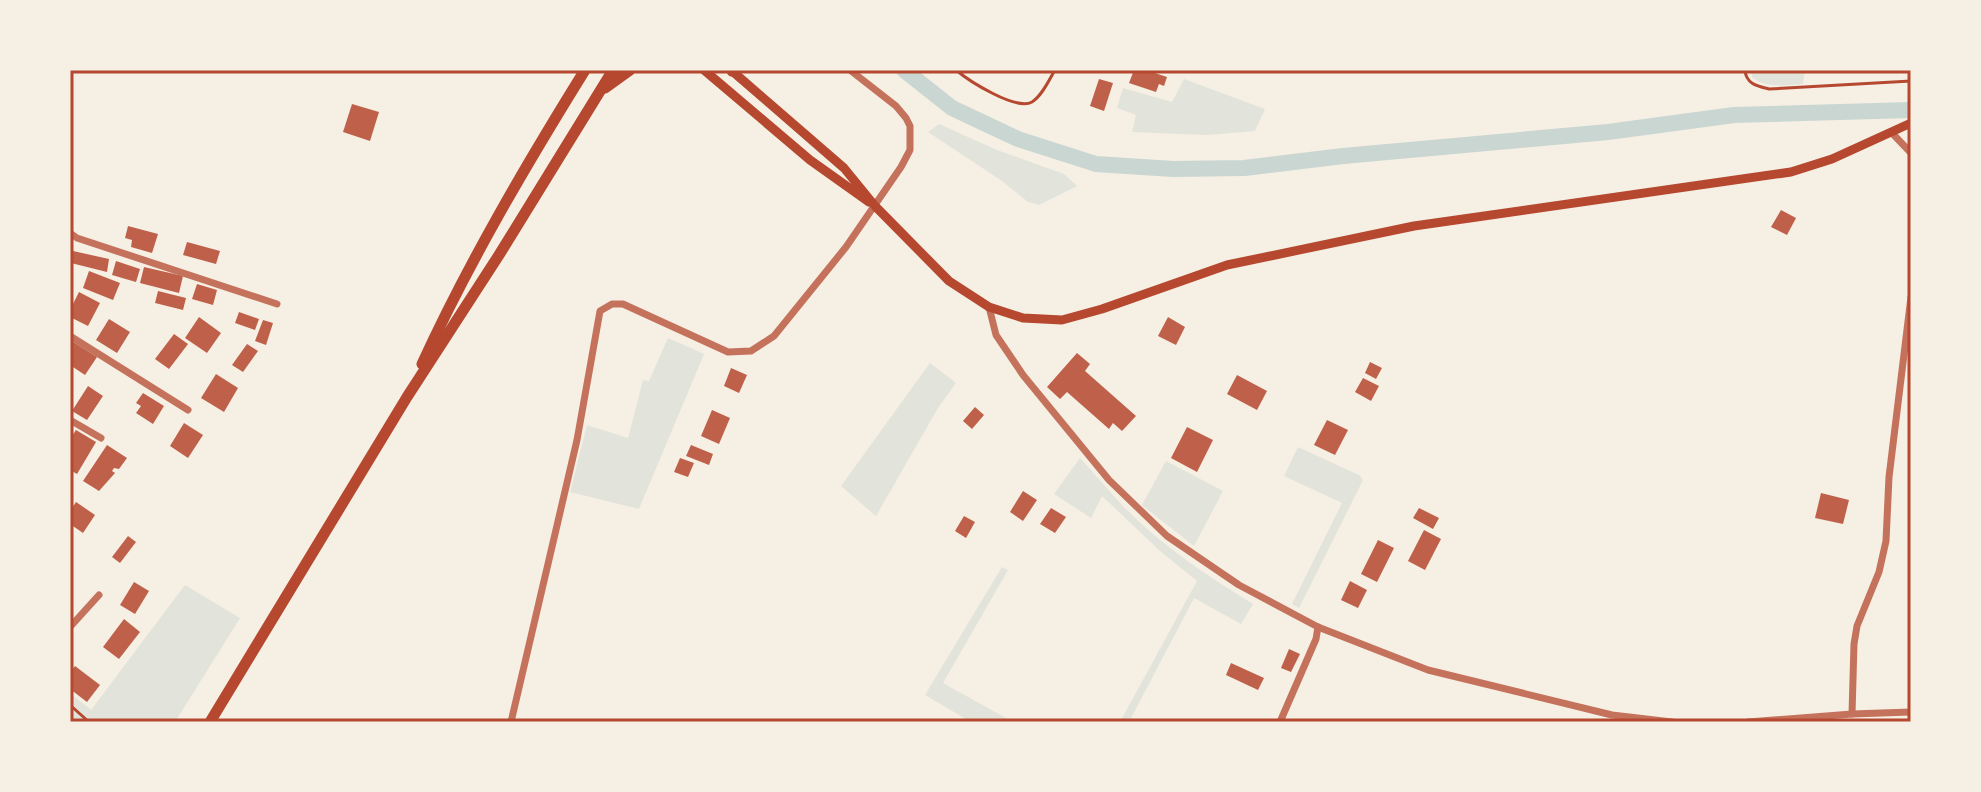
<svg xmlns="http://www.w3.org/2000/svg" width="1981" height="792" viewBox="0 0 1981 792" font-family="'Asap Condensed',sans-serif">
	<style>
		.green { fill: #e2e4dc }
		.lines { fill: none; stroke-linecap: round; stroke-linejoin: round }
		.canal { stroke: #c9d6d2; stroke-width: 16 }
		.building { fill: #bf614a }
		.path { stroke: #b5482f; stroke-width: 3 }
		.minor { stroke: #c5725c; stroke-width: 7 }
		.secondary { stroke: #b5482f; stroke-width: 9 }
		.primary { stroke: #b5482f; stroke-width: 11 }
		.neatline { fill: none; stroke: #b5482f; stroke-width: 3 }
	</style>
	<rect width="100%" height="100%" fill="#f6efe4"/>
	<!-- green -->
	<g class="green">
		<path d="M1751 70H1805L1803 84C1786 85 1766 89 1752 77Z"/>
		<path d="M1184 79 1265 109 1255 131 1207 135 1132 132 1136 115 1117 108 1123 88 1172 102Z"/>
		<path d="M939 124 997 150 1064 174 1077 186 1039 205 1028 202 1002 181 928 132Z"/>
		<path d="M668 338 704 354 639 509 570 492 587 425 628 438 643 380 649 381Z"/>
		<path d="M930 363 956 383 938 408 876 516 841 486Z"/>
		<path d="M1298 447 1359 475 1363 480 1299 608 1292 604 1342 503 1284 476Z"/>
		<path d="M1080 458C1094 473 1108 490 1122 505 1160 545 1206 575 1253 604L1241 624 1194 598 1129 722H1120L1197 581 1160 551 1102 496 1091 518 1054 494Z"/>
		<path d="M1166 461 1223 491 1194 546 1142 505Z"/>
		<path d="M1002 567 1008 570 943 683 1013 722H971L925 695Z"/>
		<path d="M185 585 240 618 175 722H70V693L91 710Z"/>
	</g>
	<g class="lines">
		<!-- canal -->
		<path class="canal" d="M904 70 952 108 1018 139 1096 164 1173 169 1244 168 1343 156 1608 132 1734 115 1911 110"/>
	</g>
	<!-- building -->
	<g class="building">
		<path d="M1134 70H1146L1167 77 1164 86 1159 84 1156 92 1129 83Z"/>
		<path d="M1099 79 1113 83 1104 111 1090 106Z"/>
		<path d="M352 104 379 112 370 141 343 132Z"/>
		<path d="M1781 210 1796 218 1787 235 1771 227Z"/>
		<path d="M128 226 158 234 152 253 131 247 132 240 125 238Z"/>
		<path d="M187 242 220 251 216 264 183 255Z"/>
		<path d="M73 251 109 259 107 272 71 263Z"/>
		<path d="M116 261 140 269 136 282 112 275Z"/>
		<path d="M144 267 183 276 179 293 140 283Z"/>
		<path d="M89 271 120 283 113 300 83 288Z"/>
		<path d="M197 284 217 290 213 305 192 299Z"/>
		<path d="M158 291 186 298 183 310 155 303Z"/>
		<path d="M79 292 100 303 88 326 70 317V310Z"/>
		<path d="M239 312 259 319 255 330 235 323Z"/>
		<path d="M199 317 221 333 207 353 185 338Z"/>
		<path d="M1168 317 1185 327 1176 345 1158 336Z"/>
		<path d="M109 319 130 332 117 353 96 340Z"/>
		<path d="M263 320 273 323 266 345 255 341Z"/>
		<path d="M174 334 188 344 169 369 155 359Z"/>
		<path d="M70 340 97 357 85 375 70 365Z"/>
		<path d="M247 344 258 351 243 372 232 365Z"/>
		<path d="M1077 353 1090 364 1085 371 1136 416 1122 431 1113 423 1109 429 1067 392 1060 399 1047 387Z"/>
		<path d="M1370 362 1382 368 1376 379 1365 373Z"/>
		<path d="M731 368 747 375 739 393 724 386Z"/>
		<path d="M216 374 238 388 224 412 201 398Z"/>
		<path d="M1237 375 1267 391 1257 410 1227 394Z"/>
		<path d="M1363 378 1379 386 1371 401 1355 392Z"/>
		<path d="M88 386 103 396 87 420 72 411Z"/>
		<path d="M143 393 164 406 153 424 136 413 141 406 136 403Z"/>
		<path d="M975 407 984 415 972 429 963 421Z"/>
		<path d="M712 410 730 418 719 444 701 436Z"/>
		<path d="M1327 420 1348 430 1335 455 1314 445Z"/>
		<path d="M184 423 203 435 188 458 170 446Z"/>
		<path d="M1187 427 1213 440 1197 472 1171 458Z"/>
		<path d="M76 430 96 442 77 474 70 470V439Z"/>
		<path d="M107 445 127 458 119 469 114 468 112 471 115 473 99 491 83 481Z"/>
		<path d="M691 445 713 454 709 465 686 456Z"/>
		<path d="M680 458 694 463 688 477 674 472Z"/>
		<path d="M1023 491 1037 500 1023 521 1010 512Z"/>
		<path d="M1821 493 1849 500 1843 524 1815 518Z"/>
		<path d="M76 502 95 515 83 533 70 524V511Z"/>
		<path d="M1051 508 1066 517 1055 533 1040 524Z"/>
		<path d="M1419 508 1439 518 1433 529 1413 518Z"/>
		<path d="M964 516 975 522 966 538 955 531Z"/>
		<path d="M1424 530 1441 539 1425 570 1408 561Z"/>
		<path d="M128 536 136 542 120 563 112 557Z"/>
		<path d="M1378 540 1394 548 1377 582 1361 574Z"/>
		<path d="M1350 581 1367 590 1358 608 1341 600Z"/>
		<path d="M134 582 149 591 135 614 120 605Z"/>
		<path d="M124 619 140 632 119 659 103 647Z"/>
		<path d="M1289 649 1300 654 1291 672 1281 668Z"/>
		<path d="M1231 663 1264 678 1258 690 1226 675Z"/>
		<path d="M75 666 100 685 87 702 70 689V672Z"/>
	</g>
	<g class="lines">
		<!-- path -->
		<g class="path">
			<path d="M956 70C969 81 1016 111 1032 102 1042 96 1049 80 1055 70"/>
			<path d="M1745 70C1746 84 1757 86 1769 89L1911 81"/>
			<path d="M70 705 89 722"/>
		</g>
		<!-- minor -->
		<g class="minor">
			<path d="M1892 133 1911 153"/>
			<path d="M70 233 77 238 277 304"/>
			<path d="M989 307 996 335 1023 375 1109 480 1167 536 1239 585 1318 627 1428 670 1612 715 1672 722"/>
			<path d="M70 336 188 410"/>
			<path d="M70 420 101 438"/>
			<path d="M70 627 99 595"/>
			<path d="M1852 714 1854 644 1857 626 1879 572 1886 541 1889 477 1911 297"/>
			<path d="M511 722 577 440 600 311 612 304H623L728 352 751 351 774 336 846 247 901 167 910 150V126L906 118 896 106 850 70"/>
			<path d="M1280 722 1316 639 1318 627"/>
			<path d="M1748 722 1852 714 1911 712"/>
		</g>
		<!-- secondary -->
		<g class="secondary">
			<path d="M704 70 810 160 869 202"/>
			<path d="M731 70 844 168 875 206 949 281 989 307 1023 318 1062 320 1102 309 1227 265 1414 226 1791 172 1832 159 1911 123"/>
		</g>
		<!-- primary -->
		<g class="primary">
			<path d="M732 70V71"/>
			<path d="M605 88 630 70"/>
			<path d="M422 364C469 262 526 165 585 70"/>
			<path d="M210 722 407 397 499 255 613 70"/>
		</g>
	</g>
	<!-- border -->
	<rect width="1981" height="792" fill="none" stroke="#f6efe4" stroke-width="144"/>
	<rect x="72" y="72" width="1837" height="648" class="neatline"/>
</svg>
